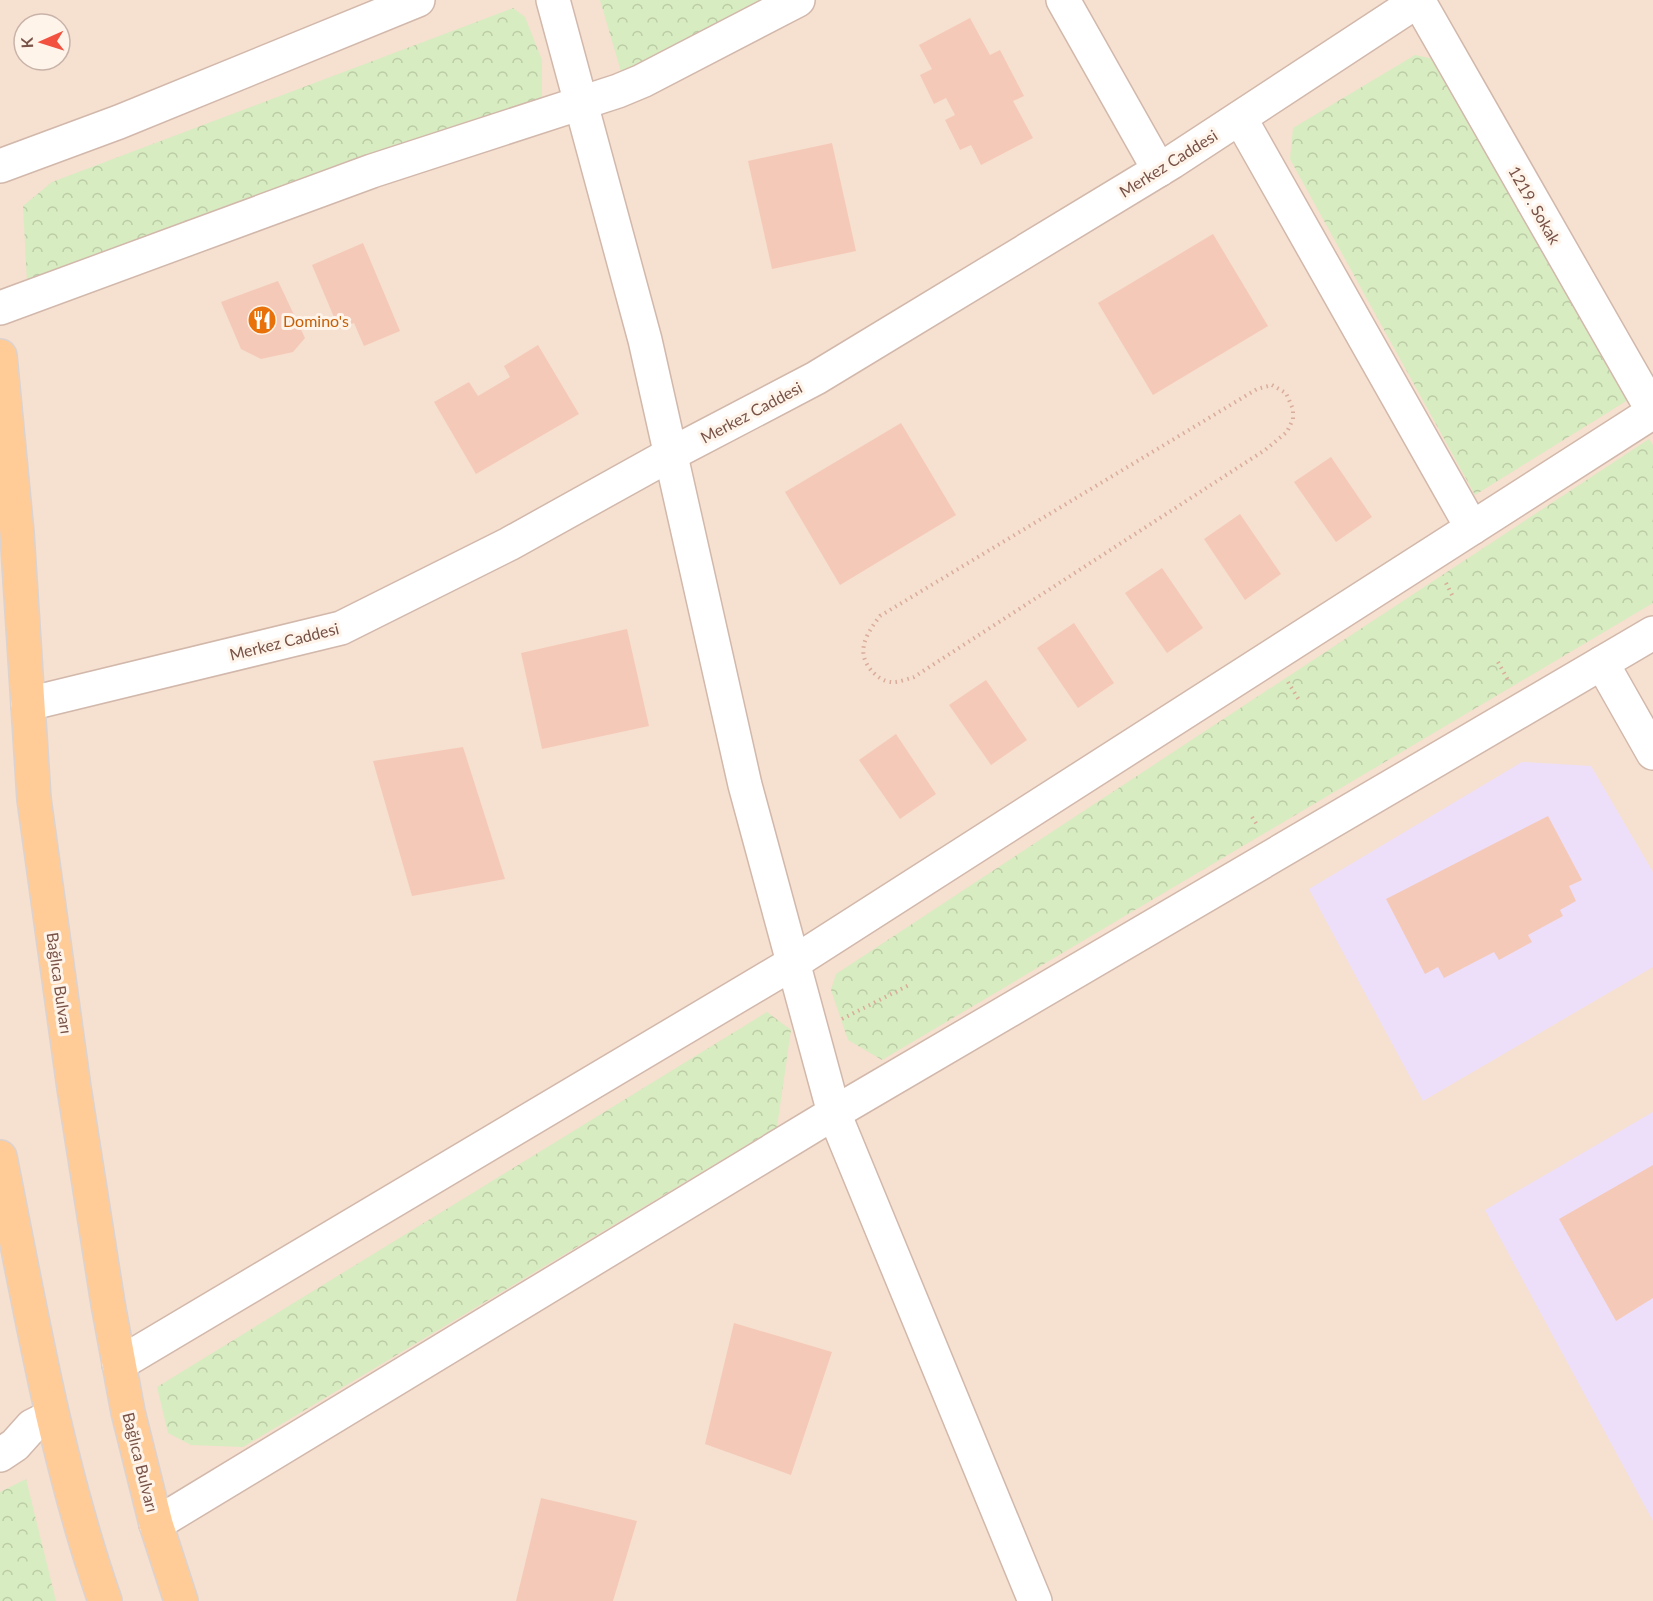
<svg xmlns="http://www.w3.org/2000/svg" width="1653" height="1601" viewBox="0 0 1653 1601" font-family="Lato,sans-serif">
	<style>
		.residential { fill: #f6e0d0; fill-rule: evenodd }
		.education { fill: #eddffa }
		.forest { fill: url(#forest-crowns) }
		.building { fill: #f5c9b8 }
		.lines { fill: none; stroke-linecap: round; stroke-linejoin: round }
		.minor-casing { stroke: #d2b8ab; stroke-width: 36 }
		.major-casing { stroke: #dcd2cf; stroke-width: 36 }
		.path { stroke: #daac9b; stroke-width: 4; stroke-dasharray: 1.5 4.5; stroke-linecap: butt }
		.minor { stroke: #fff; stroke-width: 33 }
		.major { stroke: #ffcc98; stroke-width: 33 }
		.labels { text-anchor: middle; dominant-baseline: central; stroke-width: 6; stroke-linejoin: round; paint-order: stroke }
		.street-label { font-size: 16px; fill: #785247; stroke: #fff4ea }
		.food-label { font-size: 16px; fill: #c56008; stroke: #fff4ea; text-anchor: start }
	</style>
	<defs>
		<pattern id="forest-crowns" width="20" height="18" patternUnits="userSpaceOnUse" patternTransform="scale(1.5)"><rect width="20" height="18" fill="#d7ecc0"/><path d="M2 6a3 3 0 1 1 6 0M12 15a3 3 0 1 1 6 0" fill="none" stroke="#bccca6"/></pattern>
	</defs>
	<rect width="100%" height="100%" fill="#fef0e2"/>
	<!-- residential -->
	<path class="residential" d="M0 0H1653V1601H0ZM24 24H60V60H24Z"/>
	<!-- education -->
	<g class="education">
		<path d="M1522 762 1591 766 1653 872V967L1423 1101 1309 889Z"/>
		<path d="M1653 1112V1521L1485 1210Z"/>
	</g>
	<!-- forest -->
	<g class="forest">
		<path d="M600 0H766L622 75Z"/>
		<path d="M513 8 525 17 542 60V98L27 281 23 206 52 182Z"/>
		<path d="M1415 55 1438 60 1628 400 1475 495 1290 159 1293 128Z"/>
		<path d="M1649 439 1653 445V603L882 1060 848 1040 831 990 836 974Z"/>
		<path d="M767 1012 791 1030 777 1127 243 1447 191 1445 168 1433 157 1387Z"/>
		<path d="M26 1479 56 1601H0V1492Z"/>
	</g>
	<!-- building -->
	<g class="building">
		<path d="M970 18 990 55 1000 50 1024 96 1013 101 1033 138 981 165 971 145 960 150 945 120 955 115 946 98 934 104 920 75 932 69 919 45Z"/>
		<path d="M832 143 856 251 772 269 748 161Z"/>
		<path d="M1213 234 1268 326 1153 395 1098 303Z"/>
		<path d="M363 243 400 331 364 346 354 323 339 329 312 265Z"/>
		<path d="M278 281 305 338 293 352 261 359 241 349 221 302Z"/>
		<path d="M538 345 579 414 476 474 434 402 469 382 478 396 510 377 504 366Z"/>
		<path d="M901 423 956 515 840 585 785 492Z"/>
		<path d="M1331 457 1372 517 1336 542 1294 482Z"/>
		<path d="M1240 514 1281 574 1245 600 1204 539Z"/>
		<path d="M1162 568 1203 628 1167 653 1125 593Z"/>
		<path d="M1074 623 1114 683 1078 708 1037 648Z"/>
		<path d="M627 629 649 726 542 749 521 653Z"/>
		<path d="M986 680 1027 740 991 765 949 705Z"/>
		<path d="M896 734 936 794 900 819 859 760Z"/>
		<path d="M463 747 505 879 412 896 373 761Z"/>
		<path d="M1548 816 1582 880 1569 886 1576 901 1560 910 1563 916 1528 935 1532 942 1499 960 1494 952 1444 978 1438 967 1425 974 1386 899Z"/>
		<path d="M1653 1165V1298L1616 1321 1559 1219Z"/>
		<path d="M734 1323 832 1352 791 1475 705 1444Z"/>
		<path d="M541 1498 637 1521 613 1601H516Z"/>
	</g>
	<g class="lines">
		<!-- minor casing -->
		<g class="minor-casing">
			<g id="minor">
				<path d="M553 0 645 340 745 785 834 1113 1035 1601"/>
				<path d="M1063 0 1159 170"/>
				<path d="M1418 0 1653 411"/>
				<path d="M1240 118 1472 528"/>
				<path d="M0 166 119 122 418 0"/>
				<path d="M0 308 372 171 618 91 642 81 798 0"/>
				<path d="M1602 663 1653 753"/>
				<path d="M28 704 341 628 509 544 671 454 816 378 1172 162 1419 0"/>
				<path d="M119 1364 793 963 1653 412"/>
				<path d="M0 1455 15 1445 32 1426 52 1416"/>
				<path d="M156 1524 834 1113 1653 633"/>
			</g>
		</g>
		<!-- major casing -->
		<g class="major-casing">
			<g id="major">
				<path d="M0 356 17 533 34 799 74 1088 108 1304 128 1412 156 1524 181 1601"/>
				<path d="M0 1157C30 1307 55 1457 105 1601"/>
			</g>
		</g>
		<!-- path -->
		<g class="path">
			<path d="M1272 385 1286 393 1293 409V419L1287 432 1265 450 914 677C907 679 897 683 891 682 884 682 875 675 871 670 855 651 867 633 880 616L1257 389Z"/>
			<path d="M1446 583 1454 599"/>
			<path d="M1498 662 1509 682"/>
			<path d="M1288 682 1299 700"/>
			<path d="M1252 817 1258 826"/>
			<path d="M842 1019 911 984"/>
		</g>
		<!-- minor -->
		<use href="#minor" class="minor"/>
		<!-- major -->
		<use href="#major" class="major"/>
	</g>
	<!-- icons -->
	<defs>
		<g id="restaurant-disc" transform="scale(1.5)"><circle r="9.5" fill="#e8710a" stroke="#fff4ea"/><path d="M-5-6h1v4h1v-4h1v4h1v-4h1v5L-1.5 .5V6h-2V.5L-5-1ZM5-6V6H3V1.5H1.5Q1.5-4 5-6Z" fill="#fff"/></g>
	</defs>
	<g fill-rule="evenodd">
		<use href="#restaurant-disc" x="262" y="320"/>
	</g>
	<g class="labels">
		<!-- street labels -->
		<g class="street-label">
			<text transform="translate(1168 163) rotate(-32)">Merkez Caddesi</text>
			<text transform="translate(1535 205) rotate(60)">1219. Sokak</text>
			<text transform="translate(751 412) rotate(-28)">Merkez Caddesi</text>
			<text transform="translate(284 641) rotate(-14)">Merkez Caddesi</text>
			<text transform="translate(60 983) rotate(82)">Bağlıca Bulvarı</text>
			<text transform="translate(141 1462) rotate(76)">Bağlıca Bulvarı</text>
		</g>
		<!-- food labels -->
		<g class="food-label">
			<text x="283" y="320">Domino's</text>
		</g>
	</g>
	<!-- north arrow -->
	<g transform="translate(42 42) rotate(267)"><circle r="28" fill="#fff4ea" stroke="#c9b3a9" stroke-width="1.5"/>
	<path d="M0-4.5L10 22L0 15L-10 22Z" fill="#f1513e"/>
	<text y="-9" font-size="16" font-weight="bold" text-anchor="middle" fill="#785247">K</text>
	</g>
</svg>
